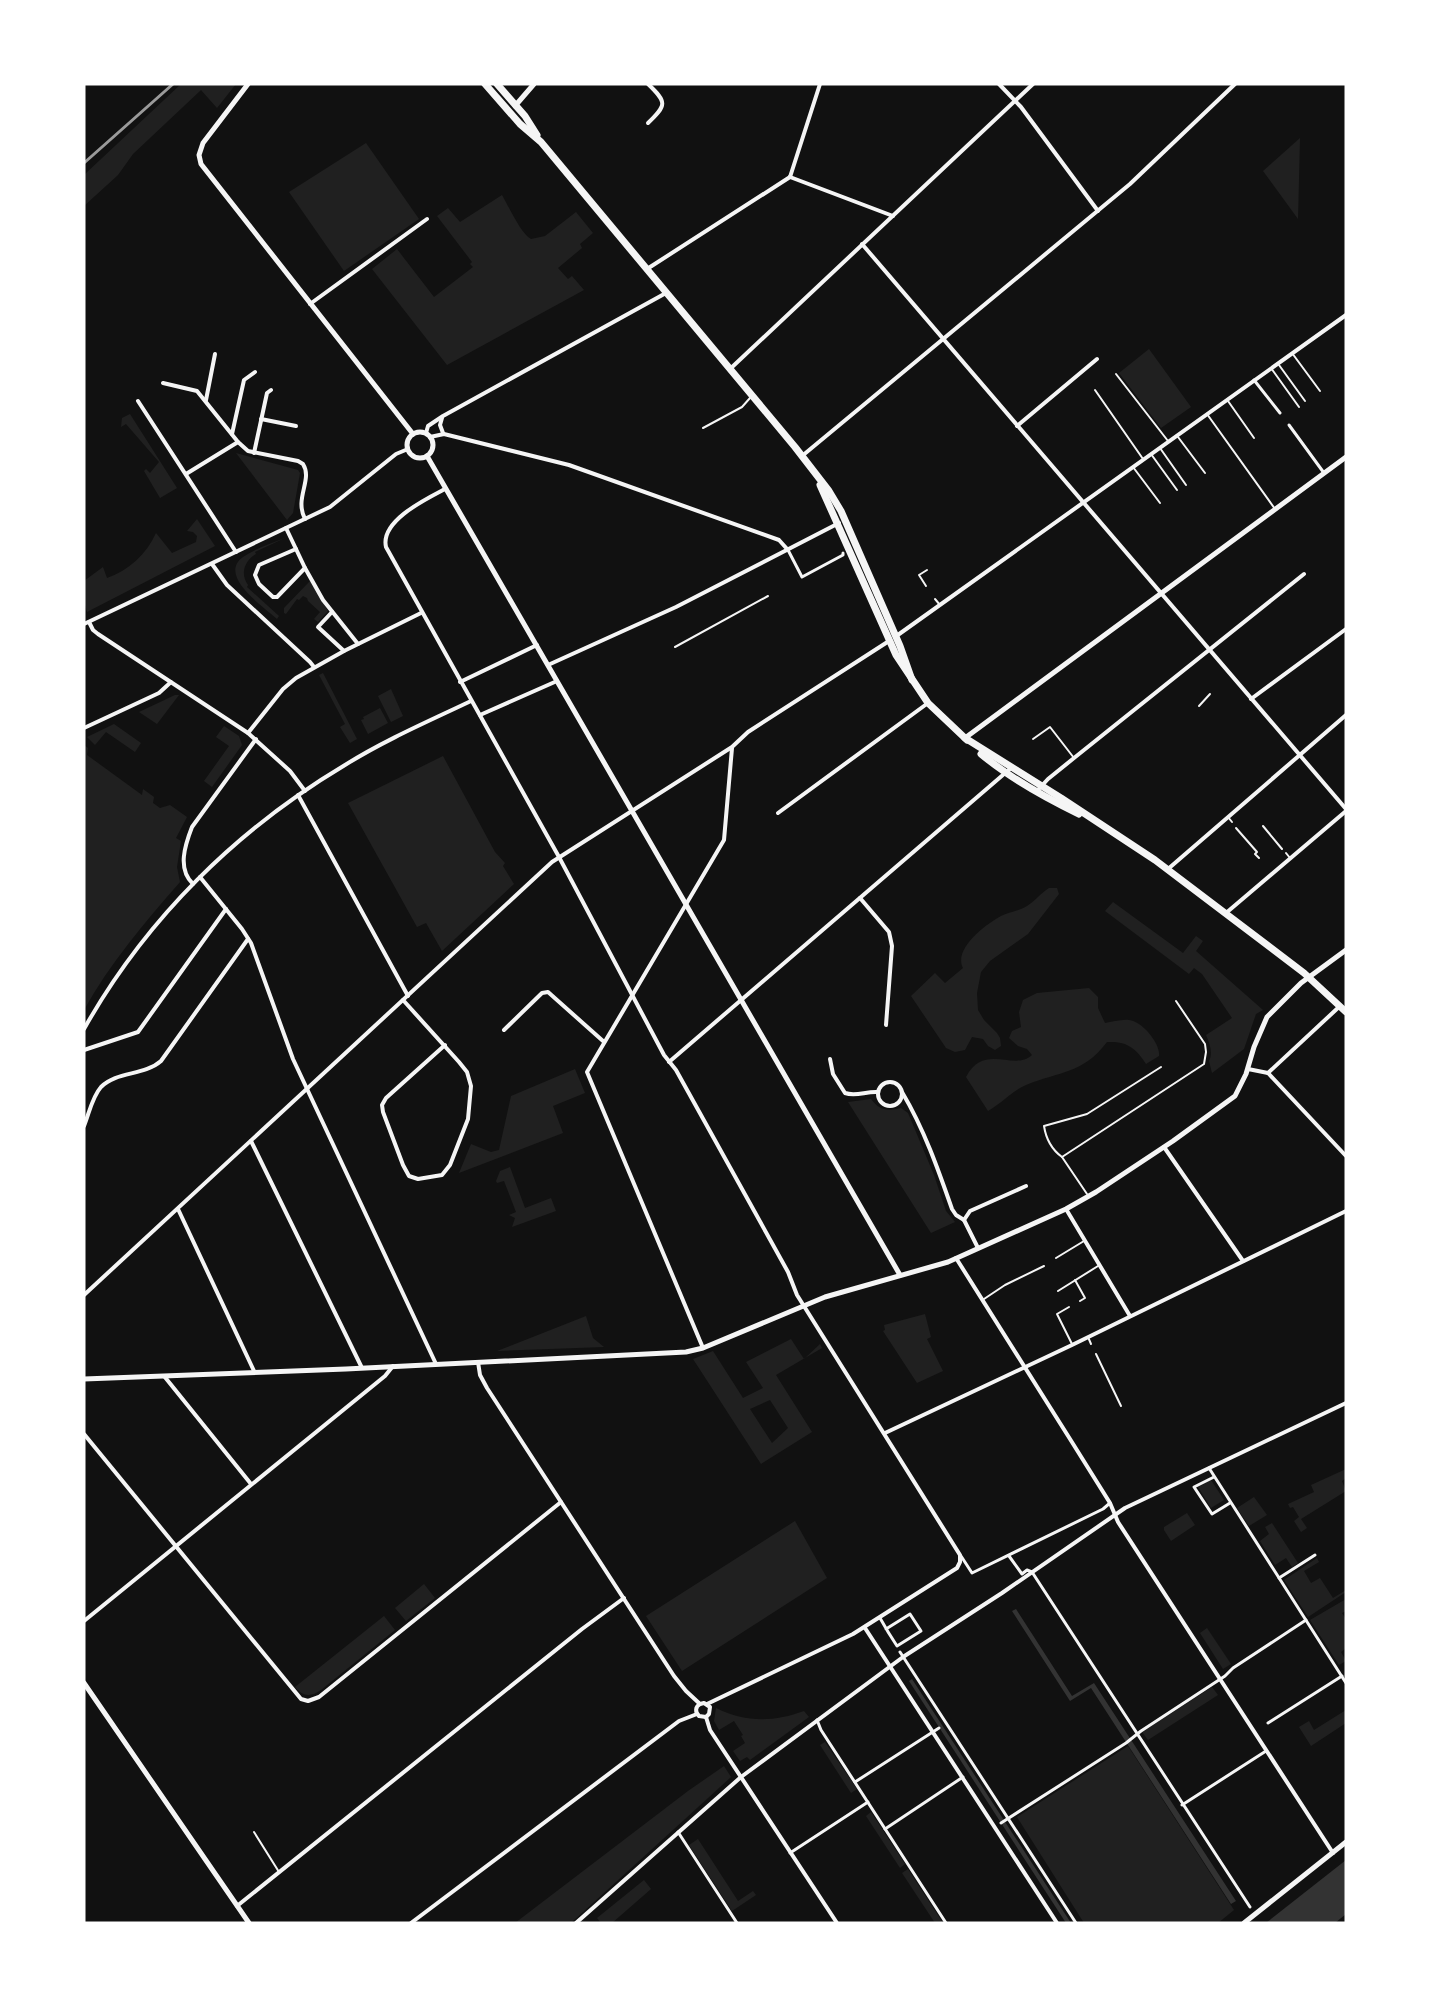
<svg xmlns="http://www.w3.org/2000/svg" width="1430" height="2007" viewBox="0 0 1430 2007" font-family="Karla,sans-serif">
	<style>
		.green { fill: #202020; fill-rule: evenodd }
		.water { fill: #333 }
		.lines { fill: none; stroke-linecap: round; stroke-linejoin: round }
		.service { stroke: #f5f5f5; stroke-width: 2 }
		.pedestrian { stroke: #f5f5f5; stroke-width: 3 }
		.minor { stroke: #f5f5f5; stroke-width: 4 }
		.tertiary { stroke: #f5f5f5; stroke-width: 5 }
		.primary { stroke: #f5f5f5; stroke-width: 7 }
		.rail { stroke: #9a9a9a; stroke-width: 3 }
	</style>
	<rect width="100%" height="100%" fill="#111"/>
	<!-- green -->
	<g class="green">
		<path d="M181 84H236L217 108 201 90 133 154 118 175 84 206V175Z"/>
		<path d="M1300 138 1298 219 1263 171Z"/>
		<path d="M366 143 419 219 344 271 289 192Z"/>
		<path d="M502 195C509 207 521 234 531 239L545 236 576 212 593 233 580 244 582 248 558 268 568 279 572 276 584 290 447 365 372 269 397 249 434 297 473 267 470 264 472 262 437 216 448 208 460 222Z"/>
		<path d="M1149 349 1191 407 1161 428 1119 373Z"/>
		<path d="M130 414 177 488 160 498 144 471 146 469 150 473 159 462 126 424 121 427 122 418Z"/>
		<path d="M236 453 298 470 300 473 293 513 287 520Z"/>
		<path d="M197 519 215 546 87 612 84 602V581L103 567 107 578C129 570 146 555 156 533L172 553 196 542 197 536 193 532 187 531Z"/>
		<path d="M287 537 255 552 256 554C244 561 240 574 248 585L247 587 279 616 277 619C264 607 217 576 243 557 256 548 273 543 287 537Z"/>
		<path d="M310 581 328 611 318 622 314 619 320 612 308 601 307 598 303 596 299 600 297 599 286 614 284 613V608Z"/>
		<path d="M323 673 357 739 350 743 340 727 345 724 319 675Z"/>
		<path d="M391 689 403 716 391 722 378 696Z"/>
		<path d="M175 695H179L157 724 139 712Z"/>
		<path d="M380 708 388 723 368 734 361 720 364 719 363 717Z"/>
		<path d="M114 724 141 743 135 752 106 732 95 745 87 737Z"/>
		<path d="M224 726 239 736 242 745 212 787 204 781 229 746 216 737Z"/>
		<path d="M84 745 88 748 87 755 142 795 143 789 154 797 153 803 160 808 170 805 187 817 176 838 181 841 177 867 180 882C145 922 110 963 84 1010Z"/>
		<path d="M443 756 495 852 505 863 503 866 514 884 442 951 426 923 417 927 348 803Z"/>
		<path d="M1049 888H1057L1059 894 1028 934 990 961 981 972 977 993 978 1010 984 1020 997 1033 1000 1038 1001 1046 995 1050 988 1046 983 1039 972 1037 965 1050 955 1052 946 1048 911 996 935 973 945 983 963 968C953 949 986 924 1001 916 1009 912 1019 911 1027 906 1035 901 1041 893 1049 888Z"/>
		<path d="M1113 902 1183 953 1196 936 1203 941 1196 951 1263 1010 1256 1014 1244 1049 1212 1073 1209 1061C1213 1053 1210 1044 1206 1035L1232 1018 1202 974 1194 968 1189 974 1105 911Z"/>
		<path d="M1089 988 1098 997V1008L1105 1023C1112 1022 1122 1019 1129 1020 1142 1021 1161 1044 1159 1056L1146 1064C1136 1048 1127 1041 1107 1042 1083 1074 1060 1071 1026 1085 1012 1091 1002 1103 988 1111L966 1077C984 1042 1014 1072 1032 1055L1027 1049 1018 1046 1009 1038 1012 1031 1021 1027 1019 1012 1023 1000 1037 993Z"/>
		<path d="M575 1069 585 1093 553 1106 563 1133 459 1173 471 1144 491 1152 499 1150 511 1096Z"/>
		<path d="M871 1099C880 1111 887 1111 901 1108L908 1113 934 1175 946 1211 955 1222 931 1233 848 1102Z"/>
		<path d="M510 1167 525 1208 551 1198 556 1211 512 1227 515 1218 509 1215 516 1212 504 1181 497 1183 496 1181 500 1171Z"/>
		<path d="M925 1314 931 1337 927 1339 943 1371 917 1383 883 1331 885 1330 884 1325Z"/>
		<path d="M586 1316 593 1338 604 1347 497 1351Z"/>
		<path d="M791 1339 804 1359 820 1344 822 1348 776 1375 812 1432 761 1464 693 1359 713 1351 743 1398 763 1388 746 1362ZM770 1400 788 1428 772 1443 750 1409Z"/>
		<path d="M1346 1469V1478L1342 1481 1346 1491 1301 1519 1307 1528 1301 1532 1294 1521 1299 1517 1293 1507 1290 1508 1288 1504 1314 1492 1311 1485Z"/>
		<path d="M1211 1480 1224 1500 1211 1508 1198 1487Z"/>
		<path d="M1254 1497 1267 1515 1249 1526 1237 1508Z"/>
		<path d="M1187 1513 1195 1525 1171 1541 1164 1530V1527Z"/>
		<path d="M795 1521 827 1578 682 1671 646 1616Z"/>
		<path d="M1272 1523 1298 1563 1292 1567 1286 1558 1275 1565 1260 1541 1269 1534 1265 1527Z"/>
		<path d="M1317 1558 1319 1562 1304 1571 1311 1583 1320 1578 1333 1598 1346 1590V1592L1308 1617 1284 1580Z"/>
		<path d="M424 1584 435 1598 406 1621 395 1608Z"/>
		<path d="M1346 1599V1611L1342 1613 1346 1619V1648L1341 1652 1346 1661 1339 1665 1310 1620Z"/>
		<path d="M384 1616 395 1630 321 1690C311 1697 303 1697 295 1687Z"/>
		<path d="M1207 1628 1231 1664 1223 1669 1200 1633Z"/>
		<path d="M1212 1687 1218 1695 1148 1740 1142 1732Z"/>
		<path d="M716 1708C746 1723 774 1722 804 1711L809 1717 750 1760 747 1757 740 1761 733 1751 745 1743 741 1736 743 1735 734 1721 719 1730 714 1721Z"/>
		<path d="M1346 1710V1723L1311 1746 1299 1727 1309 1721 1314 1730Z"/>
		<path d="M825 1742 857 1789 851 1793 820 1745Z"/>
		<path d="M1128 1746 1234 1910 1218 1923H1084L1017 1817Z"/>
		<path d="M724 1766 731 1777 571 1923H515L688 1791Z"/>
		<path d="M871 1812 905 1864 900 1868 866 1816Z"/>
		<path d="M698 1839 738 1901 753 1891 756 1895 732 1911 689 1845Z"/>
		<path d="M908 1869 943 1923H935L902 1873Z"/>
		<path d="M644 1880 651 1889 612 1923H601L597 1918Z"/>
	</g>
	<!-- water -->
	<g class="water">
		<path d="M1016 1609 1072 1696 1094 1683 1236 1901 1231 1904 1091 1688 1070 1701 1012 1611Z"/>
		<path d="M912 1679 1071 1923H1066L909 1681Z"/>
		<path d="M1346 1860V1914L1335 1923H1266Z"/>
	</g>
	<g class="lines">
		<!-- service -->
		<g class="service">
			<path d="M1292 353 1320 391"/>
			<path d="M1279 365 1305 401"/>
			<path d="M1271 368 1299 407"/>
			<path d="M1116 374 1168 441"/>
			<path d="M1346 387V390"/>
			<path d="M1095 390 1143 459"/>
			<path d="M1228 401 1254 438"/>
			<path d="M1207 414 1275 509"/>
			<path d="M703 428 742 407 750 398"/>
			<path d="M1178 437 1205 473"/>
			<path d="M1160 448 1186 485"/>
			<path d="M1151 454 1177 490"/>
			<path d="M1133 467 1160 503"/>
			<path d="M926 586 919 575 927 570"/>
			<path d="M935 599 940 605"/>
			<path d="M675 647 768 596"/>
			<path d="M1199 706 1210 694"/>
			<path d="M1033 739 1050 727 1074 758"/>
			<path d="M1228 817 1232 822"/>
			<path d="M1263 826 1282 849"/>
			<path d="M1236 828 1257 852 1255 854 1259 858"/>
			<path d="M1286 853 1290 858"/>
			<path d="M1161 1067 1087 1114 1044 1126C1046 1139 1051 1149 1062 1157L1204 1064 1206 1052 1205 1044 1176 1001"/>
			<path d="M1062 1157 1087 1194"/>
			<path d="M1056 1258 1084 1241"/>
			<path d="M1075 1280 1085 1298 1080 1301"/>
			<path d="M1058 1291 1098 1266"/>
			<path d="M984 1299 1005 1285 1044 1266"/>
			<path d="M1069 1307 1057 1314 1072 1344"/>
			<path d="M1088 1337 1091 1344"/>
			<path d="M1096 1354 1121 1406"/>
			<path d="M254 1832 279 1872"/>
		</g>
		<!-- pedestrian -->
		<g class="pedestrian">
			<path d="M1254 380 1280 413"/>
			<path d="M1289 425 1324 473"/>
			<path d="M788 550 802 577 843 555V553"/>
			<path d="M1209 1468 1346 1683"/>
			<path d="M1214 1477 1194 1487 1212 1514 1230 1503"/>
			<path d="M961 1556 972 1573 1103 1509 1110 1503"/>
			<path d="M1009 1556 1022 1574 1027 1570 1032 1572 1250 1907"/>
			<path d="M1279 1578 1315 1555"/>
			<path d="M880 1618C885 1627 891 1637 897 1646L921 1631 910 1614 886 1629"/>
			<path d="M900 1652 1076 1923"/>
			<path d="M817 1720 821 1730 946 1923"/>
			<path d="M1268 1723 1342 1676"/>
			<path d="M855 1782 939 1728"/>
			<path d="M1182 1805 1266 1751"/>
			<path d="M1001 1823 1126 1743 1141 1731 1225 1676 1233 1668 1306 1620"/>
			<path d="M885 1829 963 1777"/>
			<path d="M678 1832 737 1923"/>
			<path d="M790 1853 868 1802"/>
		</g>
		<!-- minor -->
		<g class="minor">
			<path d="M999 84 1021 107 1098 211"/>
			<path d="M648 123C667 105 667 102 648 84"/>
			<path d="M790 177 893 216"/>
			<path d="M790 177 820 84"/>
			<path d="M862 244 1346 809"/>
			<path d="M647 269 790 177"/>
			<path d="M310 304 427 219"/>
			<path d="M730 369 1033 84"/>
			<path d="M163 383 197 391 238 442 248 451 298 461 303 464C313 480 294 498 305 519"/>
			<path d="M206 400 215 354"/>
			<path d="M138 401 236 552"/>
			<path d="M442 418 440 425 443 433"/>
			<path d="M261 419 296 426"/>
			<path d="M1017 426 1097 359"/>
			<path d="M426 433 428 426 443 416 666 293"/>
			<path d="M232 434 244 380 255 372"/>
			<path d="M430 437 444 434 569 465 779 540 788 550"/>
			<path d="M254 453 267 393 271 390"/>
			<path d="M802 456 1130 184 1235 84"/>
			<path d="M186 474 238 442"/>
			<path d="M445 489C426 499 380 521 386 547L559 857 664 1055 676 1070 788 1272 797 1295 960 1555V1562L957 1568 853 1634 707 1704"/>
			<path d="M286 528 296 549 259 565 255 575 259 584 273 597H277L305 568 323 600 358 644"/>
			<path d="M296 549 305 568"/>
			<path d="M212 564 227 585 310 662 314 667"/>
			<path d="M332 612 318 627 344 651"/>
			<path d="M89 622 93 630 98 634 248 733 290 771 305 791"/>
			<path d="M84 624 330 507 396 454 408 449"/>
			<path d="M895 637 1346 315"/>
			<path d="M548 665 676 607 839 523"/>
			<path d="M460 682 537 645"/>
			<path d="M1251 699 1346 629"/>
			<path d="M480 715 557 681"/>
			<path d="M84 728 159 693 171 682"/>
			<path d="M248 733 283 689 296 678 344 651 421 613"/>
			<path d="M1036 792 1048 779 1074 758 1304 574"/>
			<path d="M298 795 408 996"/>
			<path d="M778 813 928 703"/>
			<path d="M1168 869 1346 715"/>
			<path d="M200 877 242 929 251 943 293 1059 436 1364"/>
			<path d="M193 884C177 869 185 845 192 827L256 739"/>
			<path d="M860 898 889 932 892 946 886 1025"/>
			<path d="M1226 913 1346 811"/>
			<path d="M403 1000 459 1062 467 1072 471 1086 468 1119 450 1165 442 1175 418 1179 409 1176 403 1165 383 1112 382 1105 386 1098 445 1045"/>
			<path d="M84 1029C146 919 236 830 345 765 385 740 429 721 471 701"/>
			<path d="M504 1030 542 993 548 992 603 1041"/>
			<path d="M84 1050 138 1032 226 909"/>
			<path d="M830 1059 833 1074 845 1093C856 1097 866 1091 878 1092"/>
			<path d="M669 1062 1011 768"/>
			<path d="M1248 1069 1268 1073"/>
			<path d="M1268 1073 1346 1156"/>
			<path d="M1268 1073 1340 1006"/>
			<circle cx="890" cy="1094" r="12"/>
			<path d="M902 1092C924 1129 938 1169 952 1209L956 1215 964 1220 978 1248"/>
			<path d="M84 1126C89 1114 92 1097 101 1087 117 1071 144 1076 161 1061L248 939"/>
			<path d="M251 1141 362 1368"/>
			<path d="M1164 1147 1243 1261"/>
			<path d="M178 1209 254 1371"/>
			<path d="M1066 1209 1130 1316"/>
			<path d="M964 1220 970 1211 1026 1186"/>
			<path d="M956 1258 1070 1439 1110 1503 1118 1522 1333 1853"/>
			<path d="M84 1295 552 862 732 747 748 732 889 641"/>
			<path d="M703 1348 587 1072 724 840 732 748"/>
			<path d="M478 1362 480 1375 487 1388 674 1676 686 1691 700 1704 704 1703 710 1707 709 1714 706 1717"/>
			<path d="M164 1376 251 1484"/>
			<path d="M885 1433 1072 1345 1346 1211"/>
			<path d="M84 1434 292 1688 301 1699 308 1701 319 1697 561 1502"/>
			<path d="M84 1621 385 1376 393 1366"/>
			<path d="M865 1628 1057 1923"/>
			<path d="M700 1704C695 1707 695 1712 699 1716L706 1717"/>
			<path d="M706 1717 710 1730 837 1923"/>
			<path d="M237 1906 582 1629 624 1598"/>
			<path d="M411 1923 679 1721 697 1714"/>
			<path d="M576 1923 741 1777 903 1657 1002 1593 1125 1508 1346 1403"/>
		</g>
		<!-- tertiary -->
		<g class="tertiary">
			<path d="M248 84 203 143 199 155 201 164 413 434"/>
			<path d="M515 106 534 84"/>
			<circle cx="420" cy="445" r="13"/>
			<path d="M427 456 900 1275"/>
			<path d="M965 738 1346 457"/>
			<path d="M84 1379 346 1369 686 1352 703 1348 825 1297 948 1262 1066 1209 1096 1192 1173 1141 1235 1096 1246 1074 1254 1047 1267 1017 1301 983 1346 950"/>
			<path d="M84 1683 249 1923"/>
			<path d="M1244 1923 1346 1842"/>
		</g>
		<!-- primary -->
		<g class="primary">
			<path d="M485 84 520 124 541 142 795 447 829 491 841 511 900 646 912 680"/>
			<path d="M497 84 525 116 537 135"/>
			<path d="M820 485 896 655 928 703 967 740"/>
			<path d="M965 738 1061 798 1155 860 1304 973 1346 1012"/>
			<path d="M981 754C1011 779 1044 797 1079 814"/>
		</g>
		<!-- rail -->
		<path class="rail" d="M84 163 173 84"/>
	</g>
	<!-- border -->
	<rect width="1430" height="2007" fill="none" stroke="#ffffff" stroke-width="171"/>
</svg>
